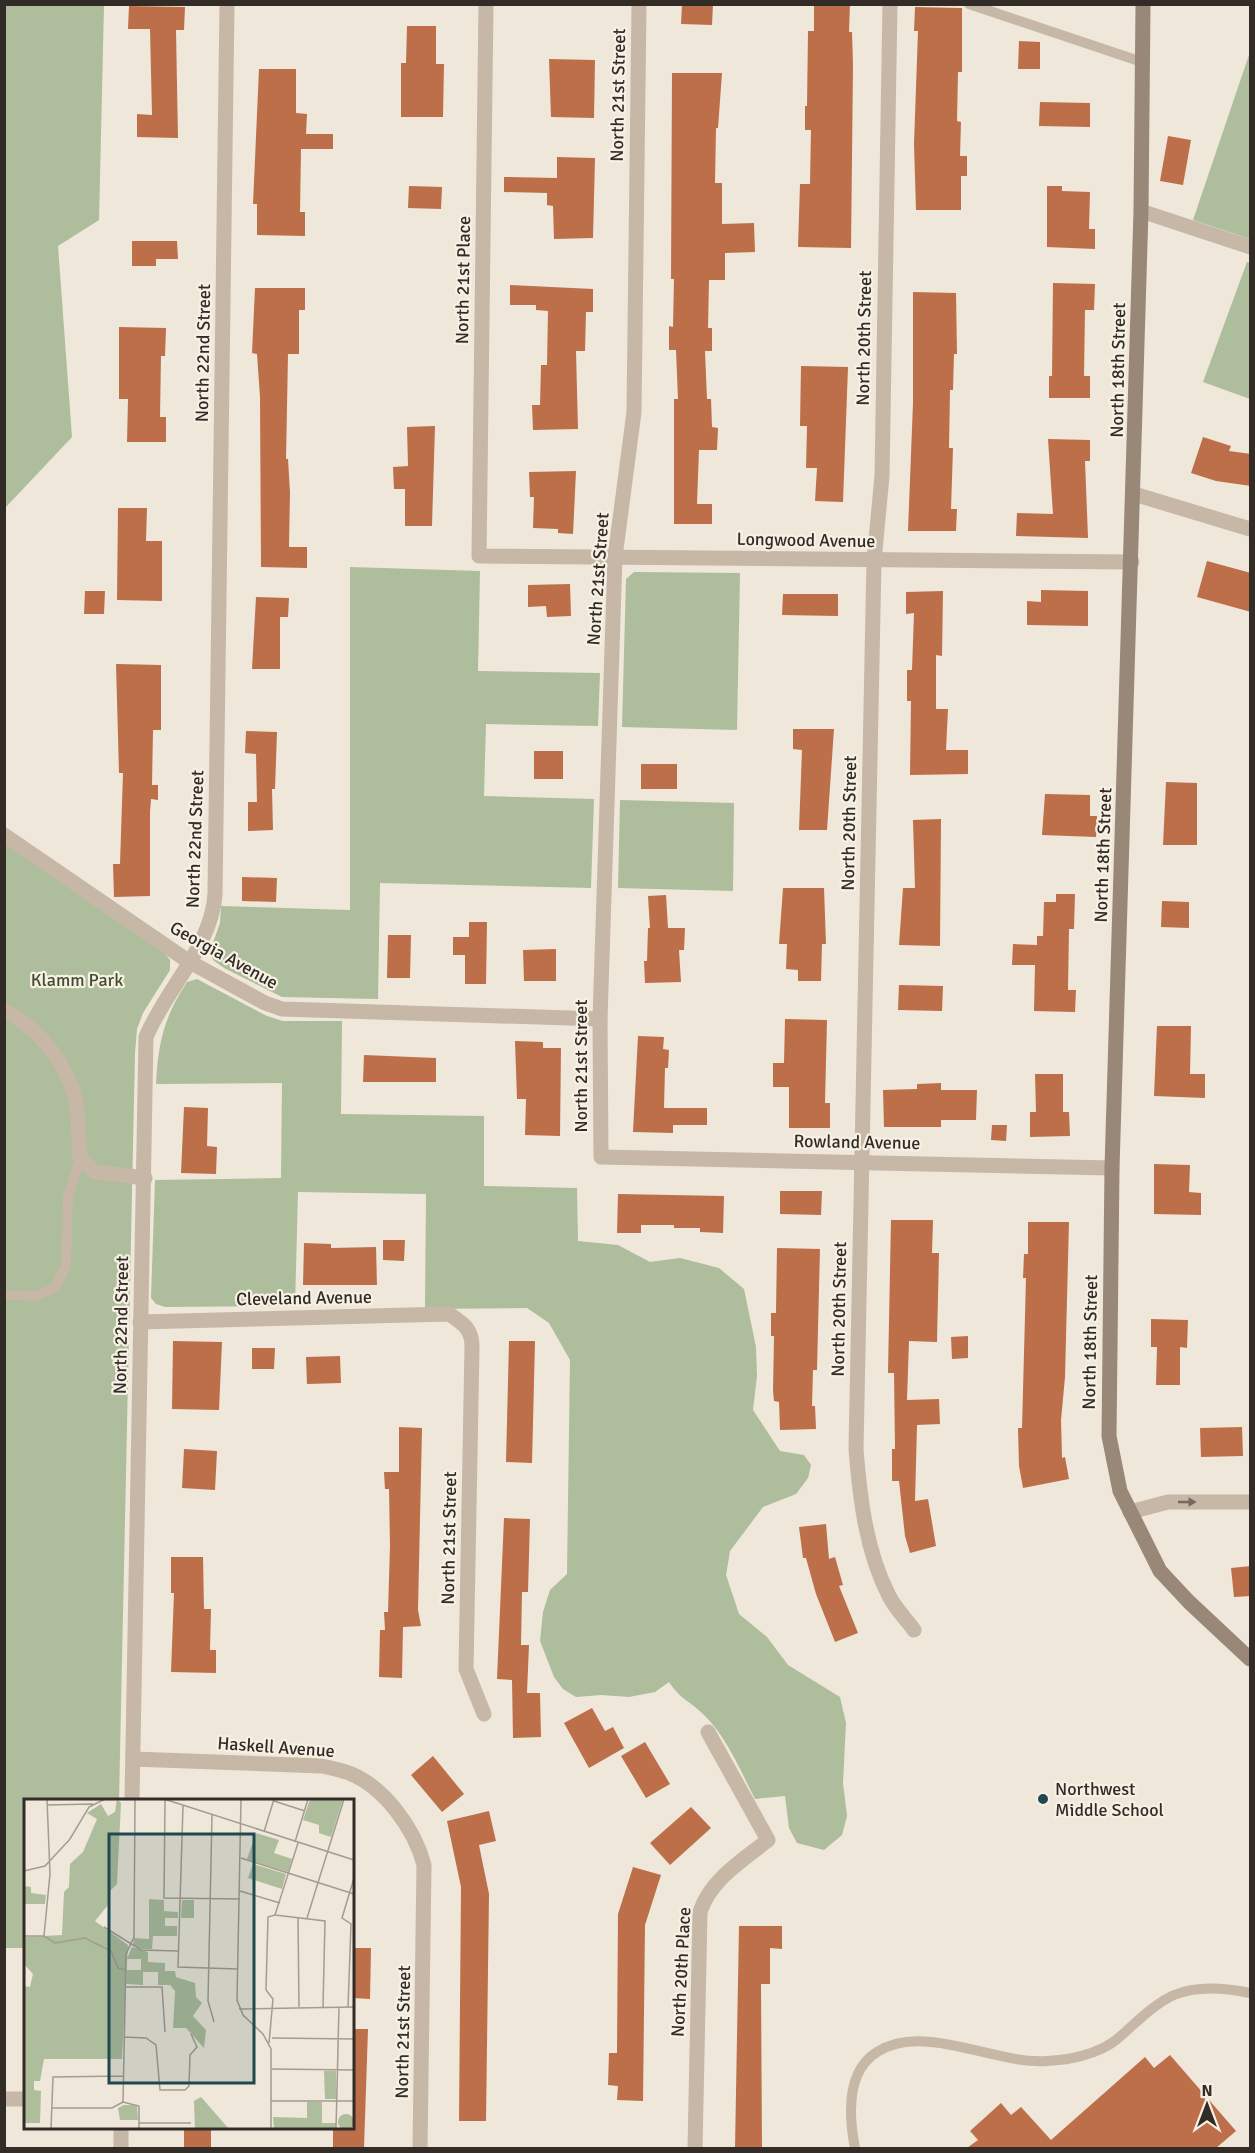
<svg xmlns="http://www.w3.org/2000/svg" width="1255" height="2153" viewBox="0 0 1255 2153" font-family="Signika,sans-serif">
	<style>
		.green { fill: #aebd9b }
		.building { fill: #bd6f49 }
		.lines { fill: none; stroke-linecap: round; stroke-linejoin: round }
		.lane { stroke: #c6b7a6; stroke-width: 10 }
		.street { stroke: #c6b7a6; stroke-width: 15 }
		.secondary { stroke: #998778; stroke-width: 15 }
		.oneway { fill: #756a60 }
		.poi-dot { fill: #1f4951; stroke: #f7f0e5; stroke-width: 2 }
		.labels { text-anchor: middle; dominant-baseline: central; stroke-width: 4.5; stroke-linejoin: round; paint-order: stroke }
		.street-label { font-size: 18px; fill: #332b26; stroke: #f7f0e5 }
		.park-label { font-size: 18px; fill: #3f4f2c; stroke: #f7f0e5 }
		.poi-label { font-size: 18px; fill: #332b26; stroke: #f7f0e5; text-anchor: start }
		.inset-road { fill: none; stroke: #a49c91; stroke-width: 1.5 }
		.view { fill: #1f4951; fill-opacity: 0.15; stroke: #1f4951; stroke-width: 3 }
		.inset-edge { fill: none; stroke: #332b26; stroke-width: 3 }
	</style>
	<rect width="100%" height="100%" fill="#efe7d9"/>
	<!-- green -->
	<g class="green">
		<path d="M5 4 104 5 99 220 58 246 72 437 5 508Z"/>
		<path d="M1250 52V239L1193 220Z"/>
		<path d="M1247 262 1250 263V399L1203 382Z"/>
		<path d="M350 567 480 571 478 671 600 673 598 726 486 724 484 796 594 799 591 888 380 883 378 999 282 997 224 968 213 960 210 951 220 923 221 906 350 910Z"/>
		<path d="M634 572 740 573 737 730 622 727 626 579Z"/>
		<path d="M620 800 734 803 733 891 618 888Z"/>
		<path d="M5 843 162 950 170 960V970L143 1013 137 1029 135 1053 119 1800H26L25 1948H5Z"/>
		<path d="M197 979 267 1016 283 1021H342L341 1114 484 1116V1186L577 1188 578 1241 618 1245 650 1262 680 1258 719 1268 744 1289 756 1347 757 1376 753 1410 780 1451 804 1455 811 1465 808 1478 796 1494 763 1507 730 1551 726 1575 739 1614 767 1637 788 1665 840 1697 846 1723 843 1783 847 1816 842 1835 824 1850 797 1843 789 1828 785 1796 755 1799C740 1770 727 1737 703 1714 689 1700 682 1701 669 1682L655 1692 629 1697 601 1695 576 1697 563 1689 554 1677 540 1641 543 1612 550 1590 567 1574 570 1360 549 1323 527 1308 425 1309 426 1194 298 1192 295 1306 165 1307 156 1304 151 1298 155 1180 281 1178 282 1083 156 1084C158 1043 164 1017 187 982Z"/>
	</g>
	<!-- building -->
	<g class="building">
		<path d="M682 4H713L712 25 681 24Z"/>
		<path d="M814 4H850L849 32H852L853 65 851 248 798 247 800 184H810L811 130H805V106H807L808 31H814Z"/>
		<path d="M129 6 185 7 184 30H176L178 138 137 137V114L152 115 150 29H128Z"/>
		<path d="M915 7 962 8V72H958L957 121 961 122 960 156H967V176H961V210H916L914 144 918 31H914Z"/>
		<path d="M407 26H436V64H444L443 117H401V63H406Z"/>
		<path d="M1019 41 1040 42V69H1018Z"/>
		<path d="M549 59 595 60 594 118 551 117Z"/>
		<path d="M259 69H296V113L307 114 306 134H333V149H301L300 212H305V236L257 235V204H253Z"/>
		<path d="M672 73H722L718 128H716L715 183H722V224L754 223 755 252 725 253V280H709L708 328H712V351H705L707 399H711L712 427 718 428 717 450H699L697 504H712V524H674V399H678L676 350H669V326L673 327 674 279H671Z"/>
		<path d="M1040 102 1090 103V127L1039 126Z"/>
		<path d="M1168 136 1191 140 1183 185 1160 181Z"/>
		<path d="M557 157 595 158 593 238 554 239 553 206 547 205V193L504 192V177L557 178Z"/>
		<path d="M409 186 442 187 441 209 408 208Z"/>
		<path d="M1047 186H1062V191L1090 192 1089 229H1095V249L1047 247Z"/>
		<path d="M132 241H177L178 259H156V266H132Z"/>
		<path d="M1053 283 1095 284 1094 310H1085L1084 376H1090V398H1049V376H1052Z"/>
		<path d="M510 285 593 289V312H586L585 351H576L578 429 533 430 532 405H540L541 365H547L548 311 536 310V305H510Z"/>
		<path d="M255 288H305V310H299V354H288L286 459H288L290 492 289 547H307V568L261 567 260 397 257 354 252 353Z"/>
		<path d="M913 292 956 293 957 354H954L953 390H950L949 448H953L951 509H957L956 531H908L913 403Z"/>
		<path d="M119 327 166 328 165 356H161L160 417H166V442H127L128 399H119Z"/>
		<path d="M801 366 848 367 843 502 815 501 817 468H806L807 426H800Z"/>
		<path d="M435 426 432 526H405V489H394L393 467 408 466 407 427Z"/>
		<path d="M1203 437 1231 446 1229 451 1251 454V486L1216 481 1191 473Z"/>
		<path d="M1048 439 1090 440V461H1085L1088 538 1016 536 1017 513 1053 514Z"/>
		<path d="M576 471 573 534 558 533V529L533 528 534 497H530L529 472Z"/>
		<path d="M118 508H147L146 541H162V601L117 600Z"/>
		<path d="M1207 561 1251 573V612L1197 597Z"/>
		<path d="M570 584 571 616 547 617 546 606 528 607V585Z"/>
		<path d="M1041 590 1088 591V626L1027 625V601L1041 602Z"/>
		<path d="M85 591H105L104 614H84Z"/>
		<path d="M943 591 942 656 936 655V709H948L946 750H968V774L910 775 911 701H907V670H912L914 613 906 614V592Z"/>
		<path d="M783 594H838V616L782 615Z"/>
		<path d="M256 597 289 598 288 617H280V669H252Z"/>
		<path d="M116 664 161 665V730H153L152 785H158V800L151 799 150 812V896L114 897 113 864H120L123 773H119Z"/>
		<path d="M793 729H834L827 830H799L802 750 793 749Z"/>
		<path d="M246 731 277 732 275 789H272L273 830 248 831V802H257L256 754 245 753Z"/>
		<rect x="534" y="751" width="29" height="28"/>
		<rect x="641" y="764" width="36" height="25"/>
		<path d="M1166 782 1197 783V845H1163Z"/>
		<path d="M1045 794 1090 795V816H1097L1096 837 1042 835Z"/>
		<path d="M941 819 940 946 899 945 903 888H915L913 820Z"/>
		<path d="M242 877 277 878 276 902 242 901Z"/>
		<path d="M783 888H824L826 944H822L821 981H798V970L786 969 787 944H779Z"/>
		<path d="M1056 894H1075L1074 929H1069L1068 990H1076L1075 1012 1034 1011 1035 965H1012L1013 944 1037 945V936H1043L1044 902H1056Z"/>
		<path d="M666 895 668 928H685L684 950H679L681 982 645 983 644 961H647L648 928H650L648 896Z"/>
		<path d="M1162 901 1189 902V928L1161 927Z"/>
		<path d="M469 922H487L486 984H465V955H453V937H469Z"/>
		<path d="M388 935H411L410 978H387Z"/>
		<path d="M556 949V981H524L523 950Z"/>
		<path d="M899 985 943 986 942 1011 898 1010Z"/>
		<path d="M785 1019 827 1020 825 1103H830V1128H789V1087H773V1063H784Z"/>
		<path d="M1157 1026H1191L1190 1074H1205V1098L1154 1096Z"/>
		<path d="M638 1036 664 1037 663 1049 669 1050 668 1068H665L664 1108H707V1125H673V1133L633 1132Z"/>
		<path d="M515 1041 543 1042V1048H561L560 1136 525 1135 526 1099H517Z"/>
		<path d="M364 1055 436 1058V1082H363Z"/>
		<path d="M1035 1074H1063V1112H1069L1070 1136 1030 1137V1112H1036Z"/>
		<path d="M941 1083V1090H977L976 1120H941V1127H884L883 1090 917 1089V1084Z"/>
		<path d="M184 1107 208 1108 207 1146 217 1147 216 1174 181 1173Z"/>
		<path d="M992 1125H1007L1006 1141 991 1140Z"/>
		<path d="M1154 1164 1190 1165 1189 1192 1201 1193V1215L1154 1214Z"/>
		<path d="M780 1191H822L821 1215 780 1214Z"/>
		<path d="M618 1194 724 1196 723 1233 700 1232V1228H674V1225H641V1233H617Z"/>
		<path d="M891 1220H933L932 1253H939L937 1342 909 1341 907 1400 939 1399 940 1424 917 1425 915 1501 928 1499 936 1546 910 1553 905 1536 899 1481H892V1449H895L894 1373H888Z"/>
		<path d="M1028 1222H1069L1065 1377 1061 1420 1062 1458 1065 1457 1069 1479 1023 1488 1019 1466 1018 1428H1022L1026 1278H1023L1024 1254H1028Z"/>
		<path d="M383 1240H405L404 1261 383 1260Z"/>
		<path d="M304 1243 331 1244V1248L376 1247 377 1285H303Z"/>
		<path d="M777 1248 820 1249 817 1370H813L812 1406H815L816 1429 780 1430 779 1402 774 1401 773 1391 774 1336H771V1313H776Z"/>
		<path d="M1151 1319 1188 1320 1187 1348 1180 1347V1385H1156L1157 1347H1151Z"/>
		<path d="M968 1336V1358L952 1359 951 1337Z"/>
		<path d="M173 1341 222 1342 219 1410 172 1409Z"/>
		<path d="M509 1341H535L532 1463 506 1462Z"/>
		<path d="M252 1348H275L274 1369H252Z"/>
		<path d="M340 1356 341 1383 307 1384 306 1357Z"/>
		<path d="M399 1427 422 1428 418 1610 421 1626 403 1627 402 1678 379 1677 380 1630H385L384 1612H388L390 1546 389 1489H385L384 1472H399Z"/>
		<path d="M1242 1427 1243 1456 1201 1457 1200 1428Z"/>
		<path d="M184 1449 217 1451 215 1490 182 1488Z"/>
		<path d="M504 1518 530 1519 528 1592H522L521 1645H529L527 1693H540L541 1737 513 1738 512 1680 497 1679Z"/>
		<path d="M826 1524 829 1559 835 1557 843 1585 839 1586 858 1633 835 1642 816 1594 806 1558H803L799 1527Z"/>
		<path d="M171 1557H203L204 1609H211L210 1650H216V1673L171 1672 174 1593H171Z"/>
		<path d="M1251 1566V1596L1234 1597 1231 1568Z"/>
		<path d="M592 1708 605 1731 613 1727 624 1748 589 1768 564 1723Z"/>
		<path d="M645 1742 670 1784 646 1798 621 1756Z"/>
		<path d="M433 1756 464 1794 442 1812 411 1775Z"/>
		<path d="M691 1807 711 1828 670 1865 650 1843Z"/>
		<path d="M489 1811 496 1841 479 1845 489 1894 486 2121H459L461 1887 447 1821Z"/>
		<path d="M633 1867 661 1875 645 1925 643 2101 617 2100 618 2086 608 2085 609 2053H617L618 1914Z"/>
		<path d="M739 1926H782V1949L770 1948V1984H761L762 2148H735Z"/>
		<path d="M352 1948H371L370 1999 352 1998Z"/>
		<path d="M352 2029H368L364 2148H333V2130H352Z"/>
		<path d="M1170 2055 1236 2131 1216 2148H967L978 2140 970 2131 1001 2103 1011 2115 1021 2107 1051 2140 1145 2057 1154 2068Z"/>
		<rect x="184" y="2127" width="27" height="21"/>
	</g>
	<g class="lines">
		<!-- lane -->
		<g class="lane">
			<path d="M969 4 1142 62"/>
			<path d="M4 1295 36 1296 55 1288 66 1266 68 1197 80 1158"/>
			<path d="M855 2148C849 2117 845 2072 877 2052 924 2022 995 2065 1047 2061 1070 2060 1098 2054 1116 2040 1134 2025 1152 2005 1174 1995 1198 1985 1226 1988 1250 1993"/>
		</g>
		<!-- street -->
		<g class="street">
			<path d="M486 4 479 556 1132 562"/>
			<path d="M639 4 634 412 615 557 600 1019 601 1157 1112 1168"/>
			<path d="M890 4 882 476 874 561 856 1449C860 1499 866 1551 889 1596 895 1608 906 1619 914 1630"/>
			<path d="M1141 211 1250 247"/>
			<path d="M1134 494 1250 529"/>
			<path d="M4 835 188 961 265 1003 282 1009 600 1019"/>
			<path d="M4 1010C36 1026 67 1063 75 1098 80 1117 78 1139 80 1158L95 1172 145 1178"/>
			<path d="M140 1322 449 1314C464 1324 472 1329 472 1347L466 1669 484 1714"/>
			<path d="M1130 1512 1168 1502H1250"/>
			<path d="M133 1759 322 1766C331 1768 340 1770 349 1773 385 1787 415 1830 424 1865L420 2148"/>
			<path d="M132 1800 146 1037C166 989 212 946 215 894L227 4"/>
			<path d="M4 2099H26"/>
			<path d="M121 2128V2148"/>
			<path d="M695 2148 700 1912C710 1880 742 1861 768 1840L708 1732"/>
		</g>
		<!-- secondary -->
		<path class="secondary" d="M1143 4 1141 211 1112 1168 1109 1436 1120 1491 1160 1571 1189 1602 1250 1659"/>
	</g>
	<!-- one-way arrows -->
	<defs><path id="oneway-solid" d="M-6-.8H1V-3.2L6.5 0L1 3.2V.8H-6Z" transform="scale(1.5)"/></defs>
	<use class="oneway" href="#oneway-solid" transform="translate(1187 1502)"/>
	<!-- markers -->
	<circle class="poi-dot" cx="1043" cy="1799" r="6"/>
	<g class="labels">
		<!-- street labels -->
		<g class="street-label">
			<text transform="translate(618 95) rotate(-89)">North 21st Street</text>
			<text transform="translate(463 280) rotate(-89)">North 21st Place</text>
			<text transform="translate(864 338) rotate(-89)">North 20th Street</text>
			<text transform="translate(203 353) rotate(-89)">North 22nd Street</text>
			<text transform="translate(1118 370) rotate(-89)">North 18th Street</text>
			<text transform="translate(806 540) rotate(1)">Longwood Avenue</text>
			<text transform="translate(598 579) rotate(-86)">North 21st Street</text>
			<text transform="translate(849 823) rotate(-89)">North 20th Street</text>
			<text transform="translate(195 839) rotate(-88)">North 22nd Street</text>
			<text transform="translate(1103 855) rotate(-88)">North 18th Street</text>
			<text transform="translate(224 955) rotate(29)">Georgia Avenue</text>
			<text transform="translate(581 1066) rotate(-90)">North 21st Street</text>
			<text transform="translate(857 1142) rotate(1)">Rowland Avenue</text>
			<text transform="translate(304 1298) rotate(-1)">Cleveland Avenue</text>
			<text transform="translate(839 1309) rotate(-89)">North 20th Street</text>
			<text transform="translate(121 1325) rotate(-89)">North 22nd Street</text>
			<text transform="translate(1090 1342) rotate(-89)">North 18th Street</text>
			<text transform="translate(449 1538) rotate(-89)">North 21st Street</text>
			<text transform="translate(276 1747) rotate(4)">Haskell Avenue</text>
			<text transform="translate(681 1972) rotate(-87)">North 20th Place</text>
			<text transform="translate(403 2032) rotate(-89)">North 21st Street</text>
		</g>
		<!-- park labels -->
		<g class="park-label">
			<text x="77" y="980">Klamm Park</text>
		</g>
		<!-- poi labels -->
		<g class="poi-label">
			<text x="1055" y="1789">Northwest<tspan x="1055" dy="21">Middle School</tspan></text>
		</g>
	</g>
	<!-- overview -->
	<g transform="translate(24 1799)">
		<rect width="330" height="330" fill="#efe7d9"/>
		<path d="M93 0 97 4 93 85 85 93 84 106 71 122 104 146 98 260H20L16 282H10V291L17 292 16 324H0V187L6 188 9 175 0 165V138L38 136 40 93 45 88 46 65 59 53 73 20 63 14 77 5 84 17 91 13ZM286 0H319L307 38 295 34V26L279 21ZM232 34 255 41 250 54 268 60 264 73 223 60ZM229 65 262 75 258 90 224 79ZM0 87 7 88V94L22 96 21 105H0ZM125 100 140 101V112L154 113V119H141V127H153V137H129L128 150H117L109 146 110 139 125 140ZM158 101H170V119H157ZM108 148 124 153V163L141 164V172H151L152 178 171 184 172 198 178 204 169 217 182 231 180 249 162 229H149L151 192 146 186H134V173H119V186L102 185 103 171H117V160H103ZM300 272H312V300H301ZM177 298 205 330H171L170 302ZM283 303H298V324H312V330H250L249 318 283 319ZM100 306H113L114 321H96L94 309ZM314 323a8 8 0 1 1 16 0a8 8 0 1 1-16 0Z" fill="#aebd9b"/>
		<path class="inset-road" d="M140 0 330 61M217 0 213 201 219 216 239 235 247 250V330M141 1 140 99 216 100M250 2 281 12M23 6 69 5M159 7 154 168 213 170M188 16 184 202 190 223M240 33 250 0M271 43 284 0M217 59 330 95M0 72 21 67 46 40 65 8 81 0M216 92 256 104M251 116 301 122 299 208M274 118 275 208M283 119 320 0M80 128 117 151 154 152M0 137H20M20 137 26 75 23 0M20 137 31 144 61 139 87 152 94 169 101 171M101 188H138L141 233M324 208 327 125 318 119 330 79M215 210 330 208M100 238 122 239 132 246 136 291H161L165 287 166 256 173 248 167 235M248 239 330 240M245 244 249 200 242 191 244 118 251 116 274 44M248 270 330 271M247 302H330M99 303 102 155 110 138 111 0M99 303 115 307V330M28 309H88L99 303M115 324H167M27 330 29 278 99 277M312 330 315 208"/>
		<path class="view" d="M85 35H230V284H85Z"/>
		<rect width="330" height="330" class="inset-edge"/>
	</g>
	<!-- border -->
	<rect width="1255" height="2153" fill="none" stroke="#332b26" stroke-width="12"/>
	<!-- north arrow -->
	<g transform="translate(1207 2105)" stroke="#f7f0e5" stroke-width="4.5" paint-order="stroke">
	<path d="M0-4.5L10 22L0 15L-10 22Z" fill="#332b26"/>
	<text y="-9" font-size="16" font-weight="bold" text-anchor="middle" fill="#332b26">N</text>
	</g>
</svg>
